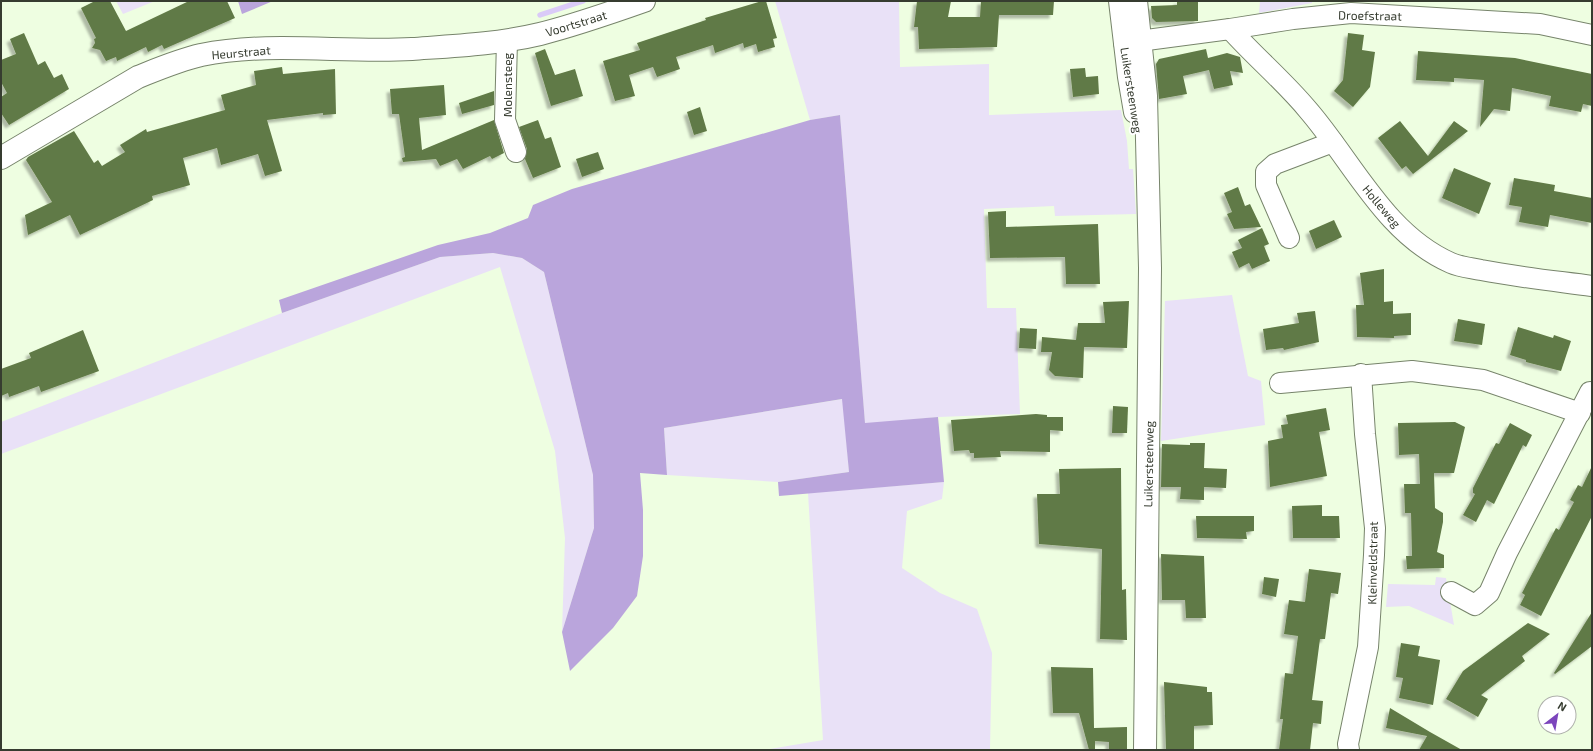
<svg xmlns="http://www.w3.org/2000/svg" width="1593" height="751" viewBox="0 0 1593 751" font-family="'Exo 2',sans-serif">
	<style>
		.green { fill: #e9e1f7 }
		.forest { fill: #baa5dc }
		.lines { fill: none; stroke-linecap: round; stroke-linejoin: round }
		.stream { stroke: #dacaf8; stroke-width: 5.5 }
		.building { fill: #617a46; filter: url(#shadow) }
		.street-casing { stroke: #77846b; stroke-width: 22 }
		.secondary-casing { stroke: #77846b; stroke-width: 24 }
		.primary-casing { stroke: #77846b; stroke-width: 24 }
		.street { stroke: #fff; stroke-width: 20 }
		.secondary { stroke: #fff; stroke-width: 22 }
		.primary { stroke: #fff; stroke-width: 22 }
		.labels { text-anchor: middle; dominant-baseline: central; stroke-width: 4; stroke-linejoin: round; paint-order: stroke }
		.street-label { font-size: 12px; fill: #363c30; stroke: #fff }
	</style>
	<defs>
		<filter id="shadow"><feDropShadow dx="-3.5" dy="3.5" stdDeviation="1" flood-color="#0004"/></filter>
	</defs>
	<rect width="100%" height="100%" fill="#eefee1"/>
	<!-- green -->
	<g class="green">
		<path d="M116 1H155L123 14Z"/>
		<path d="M775 1 899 2 900 67 989 64V115L1121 110 1127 141 1129 169H1133L1136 214 1055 216 1054 206 984 209 987 308H1016L1020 414 938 417 865 424 840 115 810 120Z"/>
		<path d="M1260 1H1312V3L1259 13Z"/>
		<path d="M493 253 522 258 544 272 593 475 594 528 562 632 565 538 555 451 500 267 1 454V422L282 313 440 257Z"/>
		<path d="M1232 295 1248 376 1261 381 1265 425 1161 441 1165 301Z"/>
		<path d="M843 399 849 472 778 482 667 475 664 428Z"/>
		<path d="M944 482 942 499 907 511 902 568 940 593 977 609 992 653 990 749 764 750 823 740 808 493Z"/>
		<path d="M1436 577 1446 578 1454 625 1409 606 1386 607 1388 584 1435 585Z"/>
	</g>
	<!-- forest -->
	<g class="forest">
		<path d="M238 1H273L242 14Z"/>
		<path d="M840 115 865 423 938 417 944 482 779 496 778 482 849 472 842 399 664 428 667 475 640 473 643 510V556L637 596 613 628 570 671 562 632 594 528 593 475 544 272 522 258 493 253 440 257 282 313 279 300 438 245 490 233 528 218 533 205 572 189 810 120Z"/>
	</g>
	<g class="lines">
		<!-- stream -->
		<path class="stream" d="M540 15 583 1"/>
	</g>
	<!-- building -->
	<g class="building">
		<path d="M95 1H110L126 31 189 1H227L235 18 164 49 162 45 148 52 146 47 117 61 116 57 106 61 100 50 92 48 95 43 94 39 96 38 81 8Z"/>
		<path d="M762 1H766L777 38 773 39 775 47 758 52 756 44 744 48 743 43 715 53 713 45 676 57 680 69 657 77 653 67 629 75 635 96 615 101 603 61 640 50 637 43 706 20 705 18Z"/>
		<path d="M917 1H951L948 17H980L981 1H1054L1053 15H999L997 47 919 49 918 27H914Z"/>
		<path d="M1177 1H1198V21L1156 22 1152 18 1151 6 1177 5Z"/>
		<path d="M24 33 38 65 45 61 54 78 62 74 69 89 9 125 1 113V97L7 93 1 82V60L16 54 10 39Z"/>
		<path d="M1348 33 1364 35 1362 50 1375 52 1370 87 1353 107 1334 91 1343 80Z"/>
		<path d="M545 49 555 75 575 69 583 96 551 106 535 53Z"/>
		<path d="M1206 49 1208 58 1227 53 1240 57 1243 73 1230 71 1233 85 1214 89 1209 70 1183 76 1187 94 1159 99 1156 64 1159 59Z"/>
		<path d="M1418 51 1515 58 1592 74V106L1583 104 1581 112 1549 106 1551 96 1512 88 1510 111 1494 109 1480 127 1484 80 1454 78V82L1416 80Z"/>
		<path d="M282 67 283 74 335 69 336 114 323 115V113L267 120 282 171 265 176 258 154 221 165 217 148 183 158 190 185 152 196 153 200 80 235 70 215 28 235 25 215 52 202 26 160 28 157 74 131 94 163 98 160 102 166 125 152 120 145 146 129 147 132 225 110 221 95 256 85 254 71Z"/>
		<path d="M1085 68 1086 77 1098 76 1099 94 1073 97 1070 69Z"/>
		<path d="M444 85 446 115 419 118 422 150 494 120 504 153 492 159 490 156 463 169 457 159 440 166 436 159 403 162 402 158 405 157 399 114H392L390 89Z"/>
		<path d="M494 91V105L462 114 459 103Z"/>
		<path d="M700 107 707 131 694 135 687 112Z"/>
		<path d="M538 120 545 139 551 137 561 167 533 178 525 159 527 149 519 127Z"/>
		<path d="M1400 121 1428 156 1454 121 1468 131 1413 174 1406 166 1402 169 1378 138Z"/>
		<path d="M598 152 604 169 582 177 576 159Z"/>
		<path d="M1454 168 1491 183 1479 214 1442 198Z"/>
		<path d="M1514 178 1555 185 1554 191 1592 198V223L1550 215 1548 227 1519 222 1522 207 1509 205Z"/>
		<path d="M1238 187 1245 206 1250 204 1261 227 1234 229 1227 214 1232 212 1224 193Z"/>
		<path d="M1006 211V227L1098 224 1100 284H1066L1065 257 990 258 988 212Z"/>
		<path d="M1334 220 1342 237 1316 249 1309 231Z"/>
		<path d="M1262 228 1269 244 1264 246 1270 261 1252 269 1249 263 1239 268 1232 252 1242 248 1238 240Z"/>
		<path d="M1384 269V302L1393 301V314L1411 313V335L1394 336V338L1357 337 1356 305H1364L1360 273Z"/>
		<path d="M1129 301 1127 348 1084 347 1083 378 1055 376 1049 370 1052 352H1041L1042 337 1076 340 1078 323H1105L1103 302Z"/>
		<path d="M1315 311 1319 342 1284 350 1283 348 1266 350 1263 329 1299 323 1297 313Z"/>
		<path d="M1458 319 1485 324 1482 345 1454 341Z"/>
		<path d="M1518 327 1553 338 1554 335 1571 341 1561 371 1526 362V360L1510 355Z"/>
		<path d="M1020 328 1037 329 1036 349 1019 348Z"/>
		<path d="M83 330 99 371 41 392 39 386 9 397 8 393 1 396V369L31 358 29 353Z"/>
		<path d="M1113 406 1128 407 1127 433H1112Z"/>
		<path d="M1326 408 1330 430 1319 432 1327 476 1270 487 1268 441 1283 438 1281 425 1288 424 1286 415Z"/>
		<path d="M1036 414 1047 415V417H1063V431L1050 430V452L1000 451 1001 457 974 458V453H970L969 450 954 451 951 420Z"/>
		<path d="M1455 422 1465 427 1454 473H1434L1435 508 1443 513V522L1437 552 1444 555V568L1407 569 1406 556H1412L1411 513H1405L1404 484H1420L1419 454 1399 455 1398 423Z"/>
		<path d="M1510 423 1532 435 1526 447 1523 445 1494 504 1487 500 1476 522 1463 515 1475 494 1473 493V488L1496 443 1499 444Z"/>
		<path d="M1190 443H1205L1204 468 1227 469 1226 488 1204 487V500L1180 499 1181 487H1161L1162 444 1190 445Z"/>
		<path d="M1592 466V516L1541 616 1520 605 1525 595 1522 593 1556 528 1559 530 1574 502 1570 500 1578 485 1582 487Z"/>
		<path d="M1121 468 1122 590 1126 589 1127 640 1100 639 1102 549 1039 544 1037 494H1060L1059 469Z"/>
		<path d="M1322 505V516H1339L1340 538H1293L1292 506Z"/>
		<path d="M1196 516H1254V531L1246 532 1247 539 1197 538Z"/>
		<path d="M1161 554 1204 556 1206 618H1186L1185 600H1162Z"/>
		<path d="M1309 569 1341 573 1338 594 1331 593 1325 639H1320L1312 700 1323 701 1321 724 1313 723 1310 750H1279L1283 719H1280L1285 673 1293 674 1298 636 1284 634 1289 600 1305 602Z"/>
		<path d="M1264 577 1279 579 1276 597 1262 594Z"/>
		<path d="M1592 612V646L1555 674 1554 673Z"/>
		<path d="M1528 623 1550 634 1522 656 1525 661 1481 695 1488 699 1478 717 1446 699 1463 671Z"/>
		<path d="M1401 643 1420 646 1418 656 1440 660 1433 705 1399 698 1403 678 1396 677Z"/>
		<path d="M1051 667 1093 668 1094 728 1127 727V750H1109V742L1095 741V750H1089L1079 713H1053Z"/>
		<path d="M1164 682 1207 687V692H1212L1213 725 1194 726V750H1166Z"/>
		<path d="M1390 708 1430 732 1462 750H1419L1427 736 1386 728Z"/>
	</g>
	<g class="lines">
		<!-- street casing -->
		<g class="street-casing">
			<g id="street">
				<path d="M1230 29C1255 57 1284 81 1308 110 1353 162 1385 234 1451 263 1460 267 1472 268 1481 270 1517 277 1555 281 1592 286"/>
				<path d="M507 40 505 120 516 152"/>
				<path d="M1124 43 1230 29 1293 19 1351 13 1540 24 1592 35"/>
				<path d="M1289 238 1266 185V172L1275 164 1333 142"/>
				<path d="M1280 383 1412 371 1483 380 1580 413"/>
				<path d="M1451 592 1475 605 1489 593 1507 553 1590 392"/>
				<path d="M1349 750 1348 744 1368 647 1374 555 1375 528 1365 434 1361 374"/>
			</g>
		</g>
		<!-- secondary casing -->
		<g class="secondary-casing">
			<path id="secondary" d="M1 158 138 77C158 69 179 60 201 55 270 41 342 53 412 49 454 46 499 44 540 34 576 25 610 13 644 1"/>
		</g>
		<!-- primary casing -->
		<g class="primary-casing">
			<g id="primary">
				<path d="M1120 1 1129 77 1135 112"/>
				<path d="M1136 1 1146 96 1150 268 1145 750"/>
			</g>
		</g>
		<!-- street -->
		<use href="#street" class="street"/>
		<!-- secondary -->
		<use href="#secondary" class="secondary"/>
		<!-- primary -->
		<use href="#primary" class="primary"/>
	</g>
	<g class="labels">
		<!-- street labels -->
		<g class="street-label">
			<text transform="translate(1370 15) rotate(1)">Droefstraat</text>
			<text transform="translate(576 23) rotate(-17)">Voortstraat</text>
			<text transform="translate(241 52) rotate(-5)">Heurstraat</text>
			<text transform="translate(507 85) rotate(-90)">Molensteeg</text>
			<text transform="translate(1132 90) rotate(81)">Luikersteenweg</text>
			<text transform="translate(1382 206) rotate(50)">Holleweg</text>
			<text transform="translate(1148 464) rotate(-89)">Luikersteenweg</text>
			<text transform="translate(1372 563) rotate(-89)">Kleinveldstraat</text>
		</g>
	</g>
	<!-- border -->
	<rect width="1593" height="751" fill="none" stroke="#363c30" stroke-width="4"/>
	<!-- north arrow -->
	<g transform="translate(1557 715) rotate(31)"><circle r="19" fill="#ffffff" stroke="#afb1ac"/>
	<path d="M0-3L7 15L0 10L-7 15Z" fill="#7c45bc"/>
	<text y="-6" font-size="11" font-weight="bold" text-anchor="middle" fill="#363c30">N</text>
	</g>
</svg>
